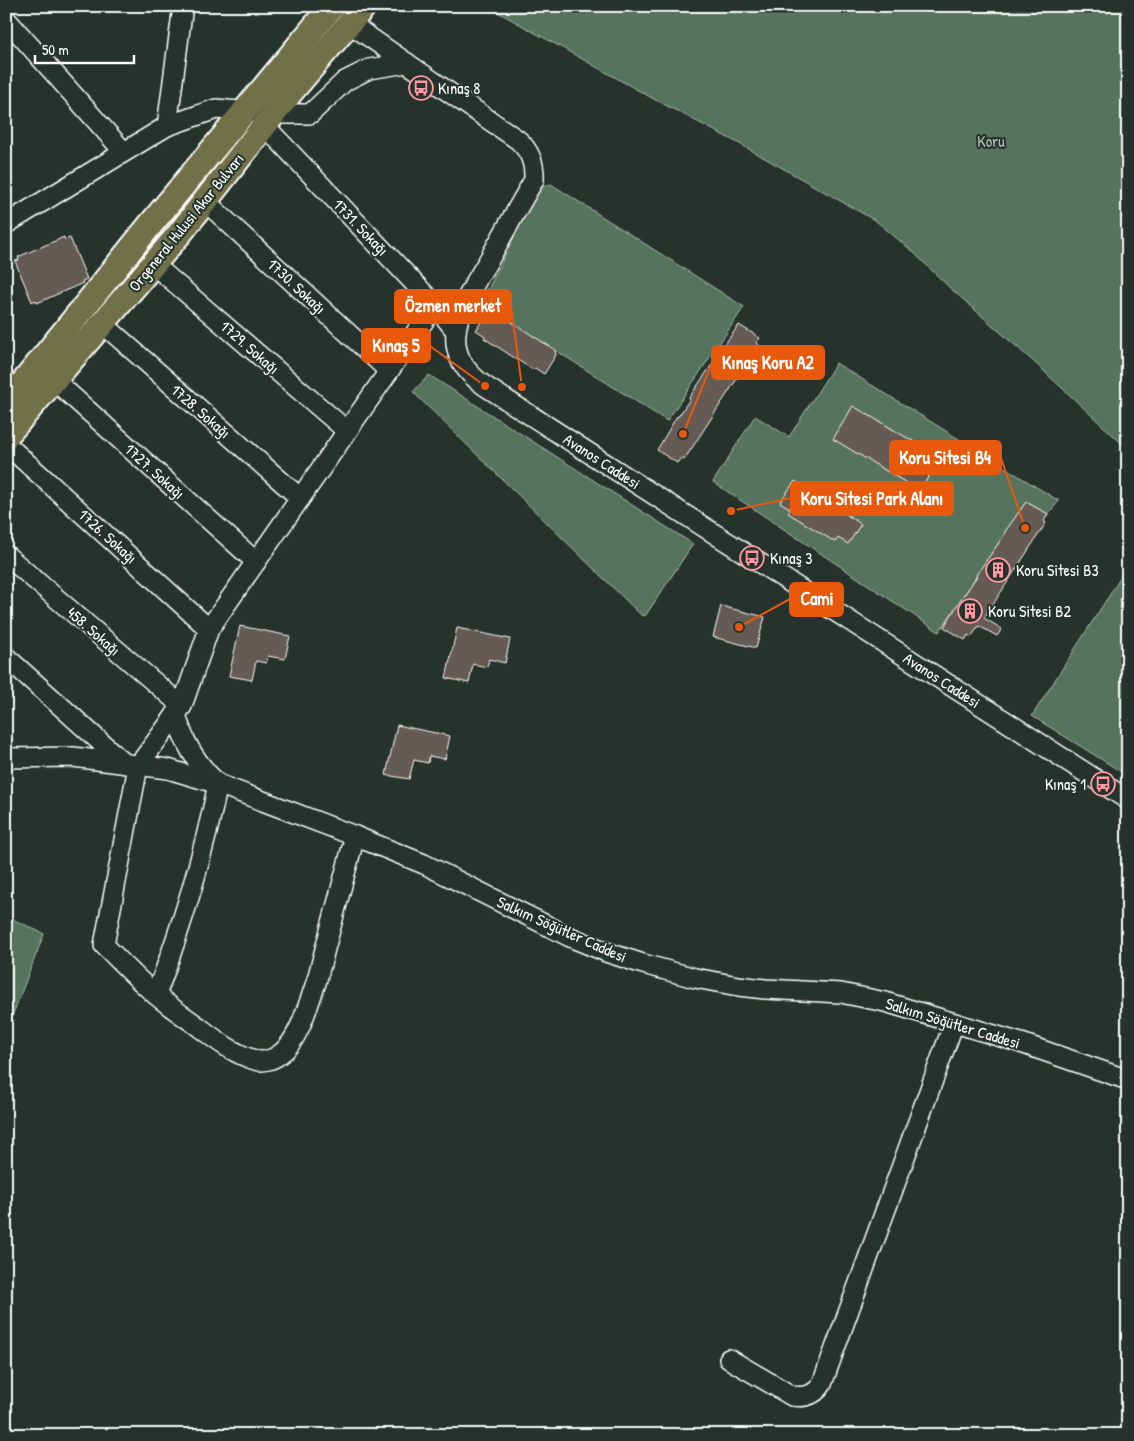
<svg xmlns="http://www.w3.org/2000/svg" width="1134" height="1441" viewBox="0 0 1134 1441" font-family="'Patrick Hand',sans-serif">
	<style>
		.green { fill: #54735d; stroke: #aab9ae }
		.building { fill: #665a54; stroke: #fff }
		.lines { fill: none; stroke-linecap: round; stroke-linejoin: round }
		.minor-casing { stroke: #fff; stroke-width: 22 }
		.major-casing { stroke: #fff; stroke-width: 28 }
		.minor { stroke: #26332d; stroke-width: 19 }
		.major { stroke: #6f704a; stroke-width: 24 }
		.labels { text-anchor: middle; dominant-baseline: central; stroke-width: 4; stroke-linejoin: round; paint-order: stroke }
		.poi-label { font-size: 16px; fill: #fff; stroke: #26332d; text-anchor: start }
		.park-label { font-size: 16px; fill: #b2c0b6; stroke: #26332d }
		.street-label { font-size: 16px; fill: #fff; stroke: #26332d }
		.leader { fill: none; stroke: #e8590c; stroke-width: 2 }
		.callout-dot { fill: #e8590c; stroke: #26332d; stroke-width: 2 }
		.callout { fill: #e8590c; stroke: #e8590c; stroke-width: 2 }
		.callout-label { font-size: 18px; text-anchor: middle; font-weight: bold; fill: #fff }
	</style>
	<rect width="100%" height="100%" fill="#26332d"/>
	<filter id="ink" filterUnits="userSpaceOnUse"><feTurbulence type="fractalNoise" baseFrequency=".02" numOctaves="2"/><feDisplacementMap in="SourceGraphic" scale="10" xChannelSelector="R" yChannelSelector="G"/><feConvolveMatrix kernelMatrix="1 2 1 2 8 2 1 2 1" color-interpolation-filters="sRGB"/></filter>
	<g filter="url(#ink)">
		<!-- green -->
		<g class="green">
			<path d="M487 6H1128V449L1034 362 949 287 911 250 876 221 738 143 652 98Z"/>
			<path d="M551 184 744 307 667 421 481 303 538 189Z"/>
			<path d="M836 363 1059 501 1048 514 1026 502 939 632 713 482 755 416 789 437Z"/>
			<path d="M429 375 693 544 646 615 642 616 640 614 413 392Z"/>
			<path d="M1128 566V776L1032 716Z"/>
			<path d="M6 916 44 934 6 1032Z"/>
		</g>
		<!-- building -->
		<g class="building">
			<path d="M64 237 65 240 70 238 87 279 82 281 83 283 37 303 36 300 32 302 15 261 19 260 18 257Z"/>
			<path d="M493 310 555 350 556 355 544 374 535 368 533 370 484 338 485 336 476 330 488 311Z"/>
			<path d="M739 325 760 338 756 343 759 345 684 460 681 458 677 463 657 450 677 416 678 417 690 399 689 398 717 357 716 356Z"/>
			<path d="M853 406 940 457 920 491 833 439Z"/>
			<path d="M795 481 861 524 848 544 838 538 835 542 788 513 791 509 780 502Z"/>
			<path d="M1026 502 1048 514 1044 521 1046 523 984 618 1002 629 997 636 979 626 971 637 968 635 965 640 944 627 964 594H965L977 576 976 575 1005 534 1004 533Z"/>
			<path d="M721 606 765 617 756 648 713 637Z"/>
			<path d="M240 626 290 636 285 659 268 656 266 663 256 661 252 680 229 676Z"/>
			<path d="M457 628 510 639 505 663 489 659 487 667 473 664 469 683 446 678Z"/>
			<path d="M397 725 450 736 445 759 429 756 428 763 414 760 409 779 386 775Z"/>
		</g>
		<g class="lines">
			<!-- minor casing -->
			<g class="minor-casing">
				<g id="minor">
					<path d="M6 19 124 152"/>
					<path d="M349 23 518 140C530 151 535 163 534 180 519 205 505 231 491 256 466 299 429 348 485 386L1128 800"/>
					<path d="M264 125 435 305 456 331"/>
					<path d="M167 126 183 6"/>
					<path d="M205 201 389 371"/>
					<path d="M6 224 167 126 216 109 273 114H310L345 81 369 69 407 63"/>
					<path d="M153 264 347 431"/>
					<path d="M102 323 300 498"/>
					<path d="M54 380 256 562"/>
					<path d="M6 444 209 629"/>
					<path d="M6 555 182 706"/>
					<path d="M6 657 125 764"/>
					<path d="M6 758 73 757 168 769 218 784 355 836 424 864 570 937 609 953 643 964 695 978 738 986 765 989 841 993 885 1002 1021 1043 1128 1080"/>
					<path d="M355 836 316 983C308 1004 299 1041 280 1054 274 1059 263 1063 255 1060 234 1054 216 1040 199 1027 185 1017 170 1007 156 995 138 980 121 962 104 945L138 766 182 706 209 629 435 305"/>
					<path d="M156 995C182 926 203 857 218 784 196 764 183 742 176 714"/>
					<path d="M729 1359 792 1396C805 1398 815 1395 822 1384L954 1023"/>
				</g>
			</g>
			<!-- major casing -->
			<g class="major-casing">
				<g id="major">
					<path d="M6 404 151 224 332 6"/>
					<path d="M6 436 180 233 290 93 364 6"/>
				</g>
			</g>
			<!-- minor -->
			<use href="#minor" class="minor"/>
			<!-- major -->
			<use href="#major" class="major"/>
		</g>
	</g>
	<!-- icons -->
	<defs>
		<g id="bus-ring" transform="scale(1.25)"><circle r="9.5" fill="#26332d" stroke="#ff9aa2" stroke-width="1.5"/><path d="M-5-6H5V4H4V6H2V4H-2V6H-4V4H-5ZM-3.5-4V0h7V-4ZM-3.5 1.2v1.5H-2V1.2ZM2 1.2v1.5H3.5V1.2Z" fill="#ff9aa2"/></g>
		<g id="building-ring" transform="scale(1.25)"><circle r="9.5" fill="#26332d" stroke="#ff9aa2" stroke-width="1.5"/><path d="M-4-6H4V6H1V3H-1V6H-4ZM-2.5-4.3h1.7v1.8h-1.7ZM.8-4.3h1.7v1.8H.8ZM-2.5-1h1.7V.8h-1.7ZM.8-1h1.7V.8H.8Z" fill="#ff9aa2"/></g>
	</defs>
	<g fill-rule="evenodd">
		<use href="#bus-ring" x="421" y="88"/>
		<use href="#bus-ring" x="752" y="558"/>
		<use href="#building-ring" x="998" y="570"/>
		<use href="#building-ring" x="970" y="611"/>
		<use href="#bus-ring" x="1103" y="784"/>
	</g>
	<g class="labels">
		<!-- poi labels -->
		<g class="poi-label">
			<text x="438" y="88">Kınaş 8</text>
			<text x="770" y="558">Kınaş 3</text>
			<text x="1016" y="570">Koru Sitesi B3</text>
			<text x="988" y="611">Koru Sitesi B2</text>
			<text x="1086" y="784" text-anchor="end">Kınaş 1</text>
		</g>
		<!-- park labels -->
		<g class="park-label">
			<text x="991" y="141">Koru</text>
		</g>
		<!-- street labels -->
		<g class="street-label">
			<text transform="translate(186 222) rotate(-51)">Orgeneral Hulusi Akar Bulvarı</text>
			<text transform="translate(361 227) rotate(46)">1731. Sokağı</text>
			<text transform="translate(297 286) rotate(43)">1730. Sokağı</text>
			<text transform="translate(250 347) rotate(41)">1729. Sokağı</text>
			<text transform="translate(201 411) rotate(41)">1728. Sokağı</text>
			<text transform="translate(602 461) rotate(33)">Avanos Caddesi</text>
			<text transform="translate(155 471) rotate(42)">1727. Sokağı</text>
			<text transform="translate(108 536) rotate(42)">1726. Sokağı</text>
			<text transform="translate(94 631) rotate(41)">458. Sokağı</text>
			<text transform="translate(942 680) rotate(33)">Avanos Caddesi</text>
			<text transform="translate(562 929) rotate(24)">Salkım Söğütler Caddesi</text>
			<text transform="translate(953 1023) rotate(17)">Salkım Söğütler Caddesi</text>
		</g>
	</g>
	<!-- callouts -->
	<path class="leader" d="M522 387L511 306M485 386L430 346M683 434L712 363M1025 528L1001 458M731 511L791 498M739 627L790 599"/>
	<g class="callout-dot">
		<circle cx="522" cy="387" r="5"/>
		<circle cx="485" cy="386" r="5"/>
		<circle cx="683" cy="434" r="5"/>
		<circle cx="1025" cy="528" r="5"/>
		<circle cx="731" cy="511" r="5"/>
		<circle cx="739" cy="627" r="5"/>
	</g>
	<g class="callout">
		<rect x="395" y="290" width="116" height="33" rx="5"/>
		<rect x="362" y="329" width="68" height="33" rx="5"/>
		<rect x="712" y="346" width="112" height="33" rx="5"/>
		<rect x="890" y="441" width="111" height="33" rx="5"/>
		<rect x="791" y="482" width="162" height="33" rx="5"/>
		<rect x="790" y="583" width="53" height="33" rx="5"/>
	</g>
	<g class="callout-label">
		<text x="453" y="312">Özmen merket</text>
		<text x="396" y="352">Kınaş 5</text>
		<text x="768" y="369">Kınaş Koru A2</text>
		<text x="945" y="464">Koru Sitesi B4</text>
		<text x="872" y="505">Koru Sitesi Park Alanı</text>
		<text x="817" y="605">Cami</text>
	</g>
	<!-- margin -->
	<rect width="1134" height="1441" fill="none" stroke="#26332d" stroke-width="25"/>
	<rect x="12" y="12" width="1109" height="1416" fill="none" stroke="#fff" stroke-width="2" filter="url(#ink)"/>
	<!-- scale -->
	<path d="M35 55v8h99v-8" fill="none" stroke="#ffffff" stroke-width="2.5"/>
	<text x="42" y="55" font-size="15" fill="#ffffff" stroke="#26332d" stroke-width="4" paint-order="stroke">50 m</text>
</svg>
